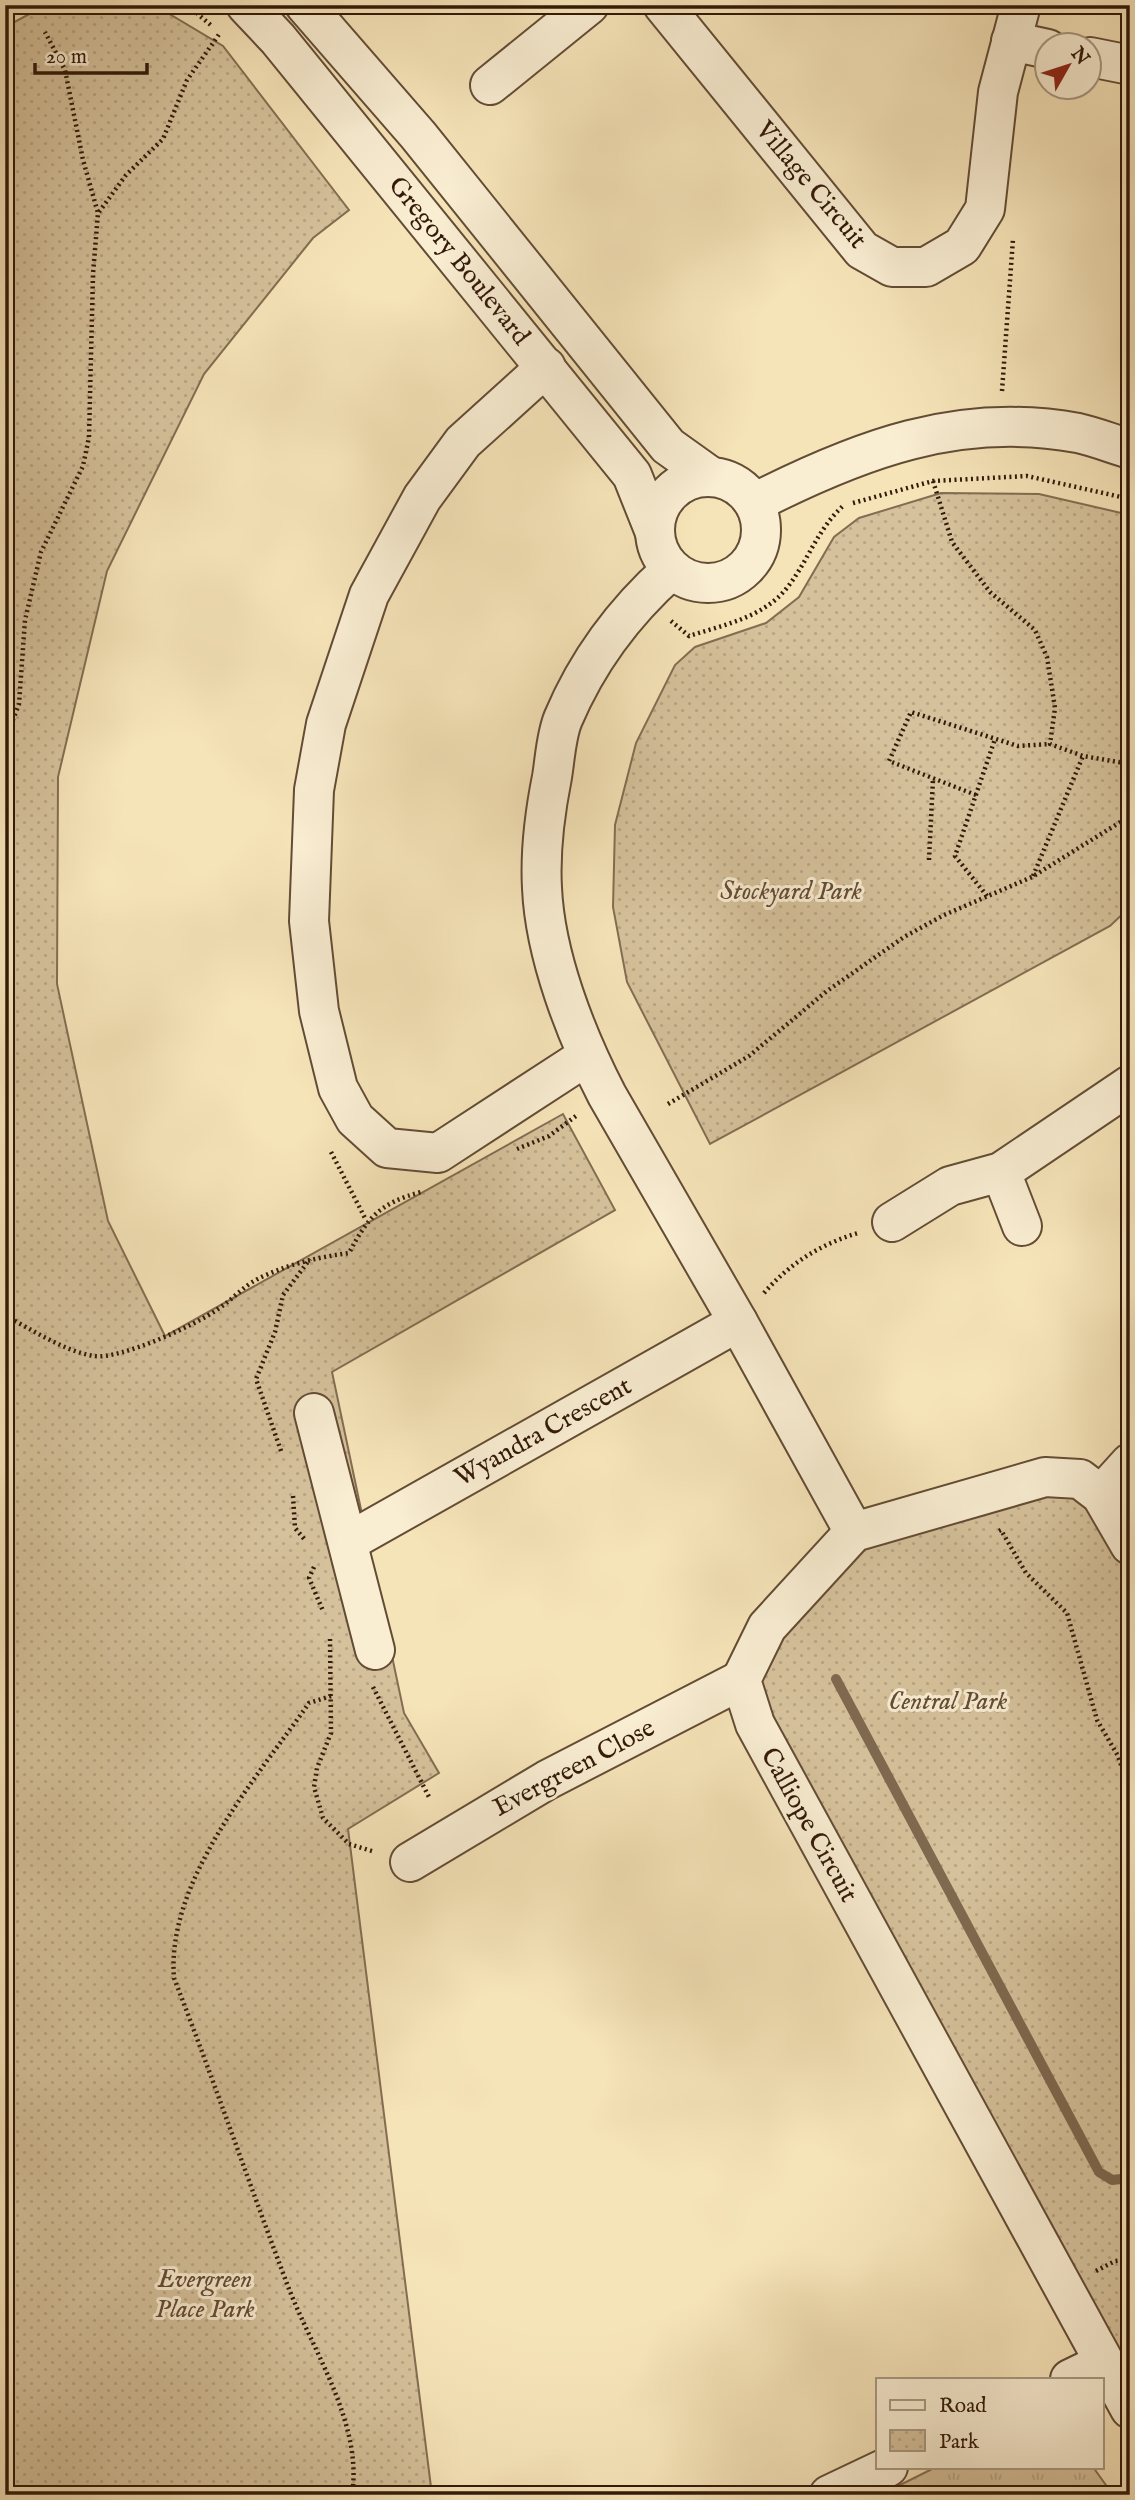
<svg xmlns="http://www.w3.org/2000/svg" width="1135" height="2500" viewBox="0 0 1135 2500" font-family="'IM FELL English',serif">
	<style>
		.grass { fill: url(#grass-tufts); stroke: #846d52; stroke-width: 2 }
		.park { fill: url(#park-dots); stroke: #846d52; stroke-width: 2 }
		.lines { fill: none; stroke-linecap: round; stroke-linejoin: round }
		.stream { stroke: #7f694f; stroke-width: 10 }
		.minor-casing { stroke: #634c35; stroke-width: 42 }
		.path { stroke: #321909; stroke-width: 4.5; stroke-dasharray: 2 3.5; stroke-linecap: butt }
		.minor { stroke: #f9edd2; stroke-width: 38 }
		.labels { text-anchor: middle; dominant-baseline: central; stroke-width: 6; stroke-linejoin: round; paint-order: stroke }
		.street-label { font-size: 26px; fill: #321909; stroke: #f9edd2 }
		.park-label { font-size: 26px; font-style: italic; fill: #634b35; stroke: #f9edd2 }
	</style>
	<defs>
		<pattern id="grass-tufts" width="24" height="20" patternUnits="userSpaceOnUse" patternTransform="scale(1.75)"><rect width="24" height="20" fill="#d5c19b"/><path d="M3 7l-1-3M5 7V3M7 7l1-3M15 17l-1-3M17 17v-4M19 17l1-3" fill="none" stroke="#b7a584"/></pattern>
		<pattern id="park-dots" width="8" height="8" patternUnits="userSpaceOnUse" patternTransform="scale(1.75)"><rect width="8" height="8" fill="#d5c19b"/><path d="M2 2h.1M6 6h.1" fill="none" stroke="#b7a584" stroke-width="1.8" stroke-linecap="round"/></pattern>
	</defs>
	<rect width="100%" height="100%" fill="#f6e4b9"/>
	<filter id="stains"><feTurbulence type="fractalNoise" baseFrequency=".00286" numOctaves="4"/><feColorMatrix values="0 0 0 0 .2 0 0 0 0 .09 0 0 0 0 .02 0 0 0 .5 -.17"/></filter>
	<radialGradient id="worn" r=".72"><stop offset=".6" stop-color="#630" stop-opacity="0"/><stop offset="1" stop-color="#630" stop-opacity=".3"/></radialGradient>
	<!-- grass -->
	<path class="grass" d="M936 2467H1093L1113 2495H880Z"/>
	<!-- park -->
	<g class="park">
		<path d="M76 5H112L166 12 223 46 349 210 313 238 204 374 107 571 58 777 57 984 108 1221 165 1336 563 1114 615 1210 332 1372 404 1713 439 1773 348 1829 432 2495H5V27L33 12Z"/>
		<path d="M941 493 1039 494 1130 515V907L1110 926 710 1144 627 982 613 907 615 825 636 743 675 665 695 647 766 623 799 597 834 537 859 518Z"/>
		<path d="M1080 1479 1130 1545V2409L755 1724 767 1627 854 1532Z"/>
	</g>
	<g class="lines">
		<!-- stream -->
		<path class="stream" d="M836 1679 1099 2172 1112 2180 1130 2178"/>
		<!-- minor casing -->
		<g class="minor-casing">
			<g id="minor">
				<path d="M246 5 278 39 632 475 654 530"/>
				<path d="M305 5 418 135 668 446 710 476"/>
				<path d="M663 5 862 250 892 267H926L962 246 985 209 998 92 1021 5"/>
				<path d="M1011 41 1048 49"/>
				<path d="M1090 57 1130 65"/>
				<path d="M490 85 589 5"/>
				<path d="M546 367 463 442 422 498 369 595 326 724 314 790 309 921 319 1011 338 1088 355 1119 387 1148 438 1153 587 1056"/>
				<circle cx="708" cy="530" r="53"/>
				<path d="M754 503C858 450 959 411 1078 433 1096 437 1113 444 1130 449"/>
				<path d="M671 570C625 611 587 662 563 719 556 736 555 759 552 777 545 812 540 852 542 888 545 956 576 1035 607 1095L738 1322 854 1532"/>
				<path d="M1001 1172 1022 1226"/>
				<path d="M892 1222 950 1186 1001 1172 1130 1085"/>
				<path d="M314 1413 375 1650"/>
				<path d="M1101 1495 1130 1463"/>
				<path d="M348 1542 738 1322"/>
				<path d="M1130 1545 1101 1495 1080 1479 1045 1477 854 1532 767 1627 741 1680 755 1724 1130 2409"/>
				<path d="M410 1862 547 1780 741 1680"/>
				<path d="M1070 2379 1103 2363"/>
				<path d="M829 2495 888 2467"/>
			</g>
		</g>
		<!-- path -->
		<g class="path">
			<path d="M182 5 193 10 213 27"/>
			<path d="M99 212 126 175 163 139 187 80 220 33"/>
			<path d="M1002 391 1013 239"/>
			<path d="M933 481 952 542 990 592 1035 630 1047 657 1055 708 1050 744 1083 756 1130 764"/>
			<path d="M853 503 933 481 1027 476 1130 499"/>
			<path d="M671 621 689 636C723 625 762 618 786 589 808 562 817 529 844 505"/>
			<path d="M5 741 19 704 25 620 41 552 83 466 89 437 93 274 98 213 83 160 65 70 45 32"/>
			<path d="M976 795 889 761 911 712 1018 746 1050 744"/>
			<path d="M929 860 933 779"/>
			<path d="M1033 876 1083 756"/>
			<path d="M987 896 955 856 995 739"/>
			<path d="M668 1104 749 1056 827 991 904 937 944 915 1032 877 1130 816"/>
			<path d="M517 1149 549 1136 576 1116"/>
			<path d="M331 1152 366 1220"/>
			<path d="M764 1293C790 1263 821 1244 858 1233"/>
			<path d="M5 1316C32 1329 63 1351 94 1356 119 1360 196 1325 218 1309 235 1298 244 1284 266 1275 293 1263 320 1257 349 1253 368 1217 380 1203 421 1192"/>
			<path d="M281 1451 256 1379 275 1332 283 1295 310 1259"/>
			<path d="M293 1496 295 1528 305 1540"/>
			<path d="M999 1531 1001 1530 1026 1573 1067 1613 1097 1720 1118 1756 1130 1791"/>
			<path d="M314 1567 309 1578 323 1611"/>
			<path d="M330 1639 331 1733 317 1768 314 1787 323 1818 349 1844 375 1852"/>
			<path d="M373 1687 429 1797"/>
			<path d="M331 1696 309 1703C256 1779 166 1881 174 1978 214 2081 250 2186 289 2289 314 2353 363 2425 352 2495"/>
			<path d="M1096 2271 1115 2261 1130 2259"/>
		</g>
		<!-- minor -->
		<use href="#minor" class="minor"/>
	</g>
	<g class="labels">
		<!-- street labels -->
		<g class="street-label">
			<text transform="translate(811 185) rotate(50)">Village Circuit</text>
			<text transform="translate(459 261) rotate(51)">Gregory Boulevard</text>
			<text transform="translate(543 1432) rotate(-29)">Wyandra Crescent</text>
			<text transform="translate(574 1768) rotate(-28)">Evergreen Close</text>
			<text transform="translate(809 1825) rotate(61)">Calliope Circuit</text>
		</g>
		<!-- park labels -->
		<g class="park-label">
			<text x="791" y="891">Stockyard Park</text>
			<text x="948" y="1701">Central Park</text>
			<text x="205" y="2279">Evergreen<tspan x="205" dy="30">Place Park</tspan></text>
		</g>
	</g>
	<!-- margin -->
	<rect width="1135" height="2500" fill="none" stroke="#f6e4b9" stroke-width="28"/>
	<rect x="7" y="7" width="1121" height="2486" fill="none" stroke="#321909" stroke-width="3.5"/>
	<rect x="14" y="14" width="1107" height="2472" fill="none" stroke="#321909" stroke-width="2"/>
	<!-- legend -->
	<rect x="876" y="2378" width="228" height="91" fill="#f9edd2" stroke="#a99882" stroke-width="2"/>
	<rect x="890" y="2400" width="35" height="10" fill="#f9edd2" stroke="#a99882" stroke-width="2"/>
	<text x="939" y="2412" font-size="21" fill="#321909">Road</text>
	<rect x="890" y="2430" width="35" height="21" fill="url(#park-dots)" stroke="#a99882" stroke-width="2"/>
	<text x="939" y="2448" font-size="21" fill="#321909">Park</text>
	<!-- north arrow -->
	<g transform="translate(1068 66) rotate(51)"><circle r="33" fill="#f9edd2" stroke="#a99882" stroke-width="2"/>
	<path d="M0-5L12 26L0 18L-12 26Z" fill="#8f2418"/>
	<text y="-10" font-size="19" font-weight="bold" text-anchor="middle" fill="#321909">N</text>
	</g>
	<!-- scale -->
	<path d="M35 63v10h112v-10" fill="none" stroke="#321909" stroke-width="3.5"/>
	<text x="46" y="63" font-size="21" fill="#321909" stroke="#f9edd2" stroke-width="5" paint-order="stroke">20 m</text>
	<rect width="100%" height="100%" filter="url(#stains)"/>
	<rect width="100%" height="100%" fill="url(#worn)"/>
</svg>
